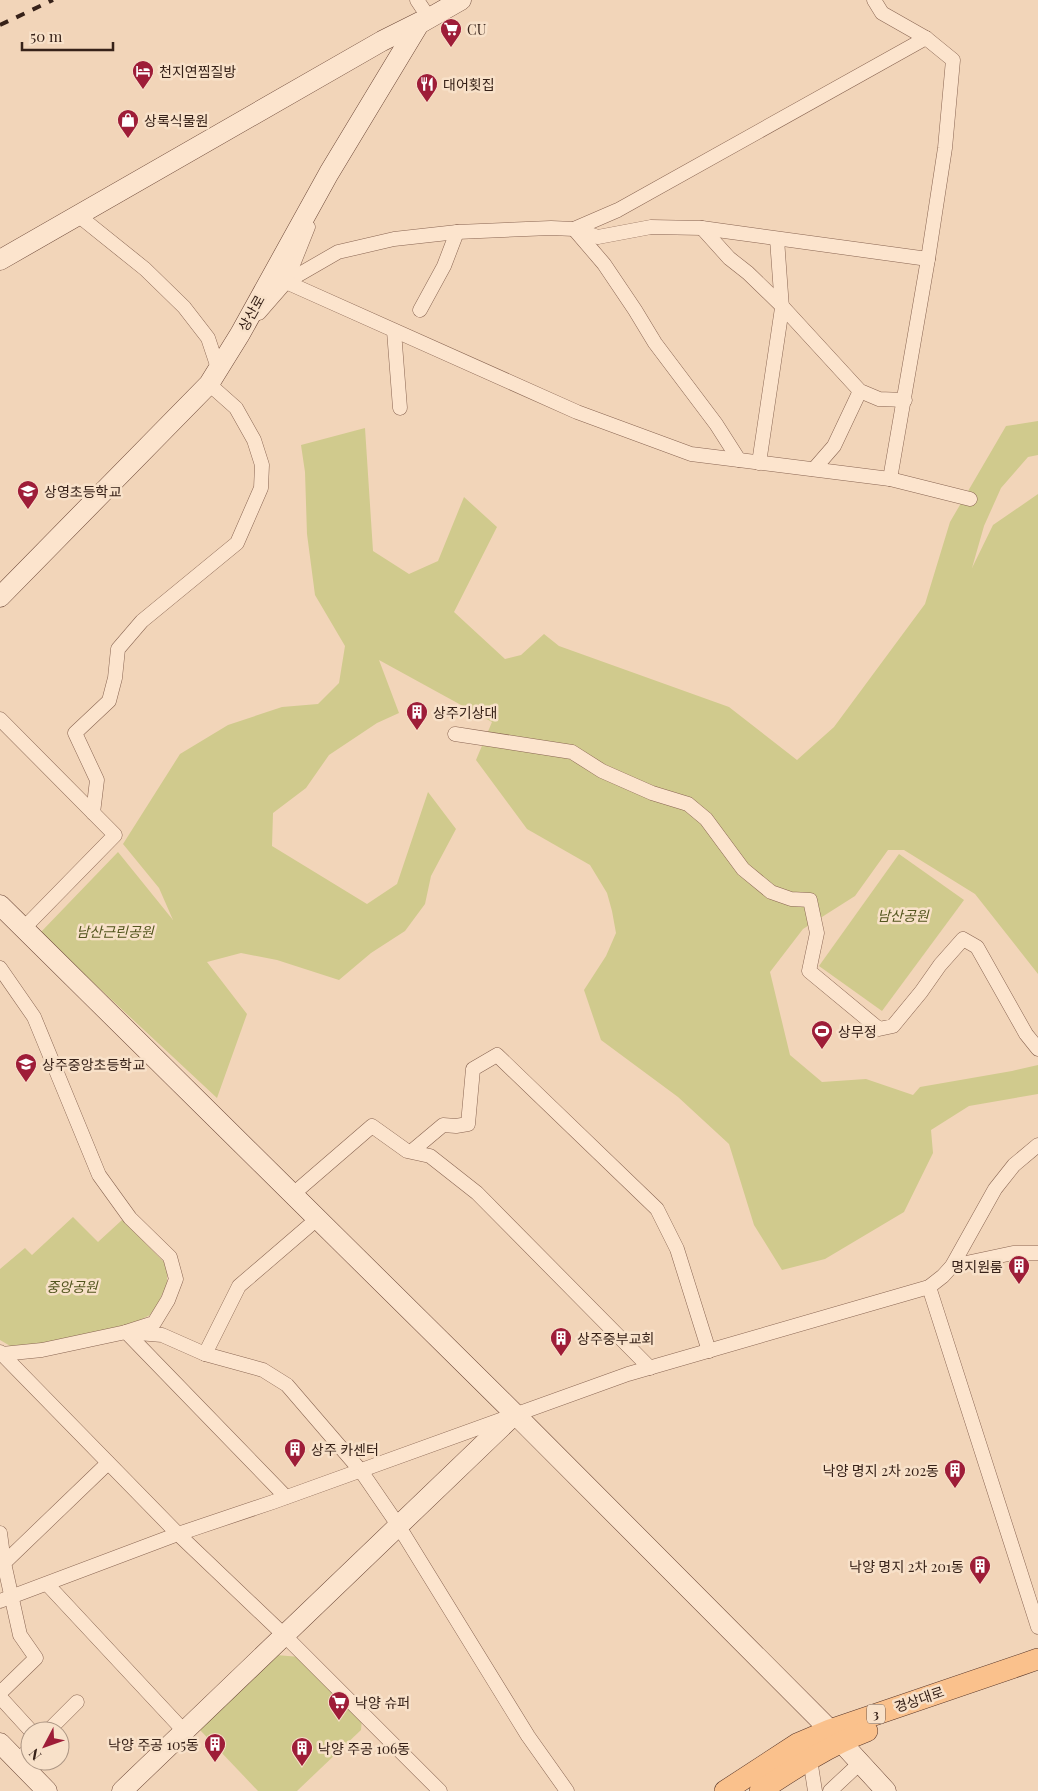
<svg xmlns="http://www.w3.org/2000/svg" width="1038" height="1791" viewBox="0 0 1038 1791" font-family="'Playfair Display','Noto Sans KR',serif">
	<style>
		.green { fill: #d0ca8d }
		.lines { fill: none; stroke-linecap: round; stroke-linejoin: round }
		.street-casing { stroke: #896552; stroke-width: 15 }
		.secondary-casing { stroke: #6b4636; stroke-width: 21 }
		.primary-casing { stroke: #563428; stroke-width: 22 }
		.street { stroke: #fce4cd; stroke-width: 14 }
		.secondary { stroke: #fce4cd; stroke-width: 20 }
		.primary { stroke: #fac18c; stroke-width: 21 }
		.rail { stroke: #372219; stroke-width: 4; stroke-dasharray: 9 9; stroke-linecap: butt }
		.labels { text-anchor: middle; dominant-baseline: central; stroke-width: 5; stroke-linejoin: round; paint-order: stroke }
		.shield { fill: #f8e1c9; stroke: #715b4e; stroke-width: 1 }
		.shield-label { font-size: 12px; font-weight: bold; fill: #372219 }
		.poi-label { font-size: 14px; fill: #372219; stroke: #f8e1c9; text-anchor: start }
		.street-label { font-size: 14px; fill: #372219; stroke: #f8e1c9 }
		.park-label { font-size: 14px; font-style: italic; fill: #52551e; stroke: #f8e1c9 }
	</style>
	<rect width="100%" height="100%" fill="#f2d5b9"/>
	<!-- green -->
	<g class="green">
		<path d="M1038 421V455L1028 457 1001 488 984 526 972 568 993 525 1038 494V974L975 894 904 850H888L855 896 803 929 770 972 790 1055 822 1082 866 1079 913 1095 920 1087 1012 1071 1038 1065V1094L969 1106 931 1130 933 1153 904 1212 825 1259 782 1270 754 1225 729 1144 678 1097 601 1040 584 990 606 956 616 933 612 911 607 893 590 865 527 829 476 760 492 722 379 660 399 713 377 723 329 755 306 788 273 813 272 846 367 904 397 884 428 792 456 829 431 876 425 904 405 931 371 953 339 980 277 960 241 953 207 962 247 1014 217 1098 40 933 118 852 173 920 159 888 123 844 180 754 228 725 282 707 318 704 339 683 345 646 315 595 307 534 305 472 301 445 365 428 373 551 409 574 438 561 464 497 497 527 454 612 505 659 521 655 544 634 559 646 729 707 797 760 834 727 925 604 950 522 1006 426Z"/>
		<path d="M899 854 964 900 882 1011 819 966Z"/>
		<path d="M73 1217 98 1242 122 1220 167 1265V1284L157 1305 150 1315 136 1322 34 1348 12 1347 0 1340V1269L25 1248 32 1255Z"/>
		<path d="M276 1655 300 1657 362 1719 361 1730 297 1791H258L200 1730Z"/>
	</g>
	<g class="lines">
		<!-- street casing -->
		<g class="street-casing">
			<g id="street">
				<path d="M417 0 429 18"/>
				<path d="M874 0 882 13 926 38 953 60 945 148 928 259 890 479"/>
				<path d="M79 216 145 269 184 307 208 338 218 368"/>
				<path d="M702 228 729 258 748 273 781 305 860 391 879 399 905 400"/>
				<path d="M286 282 338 252 394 239 457 232 551 228 574 229 598 237 651 227 702 228 928 259"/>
				<path d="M286 282 308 227"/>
				<path d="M420 310 444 266 457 232"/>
				<path d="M259 313 286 282 577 412 691 454 890 479 970 499"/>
				<path d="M394 331 400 408"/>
				<path d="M739 460 716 424 655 343 635 310 604 264 574 229 618 210 926 38"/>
				<path d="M759 463 782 308 777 239"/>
				<path d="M814 469 834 446 860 391"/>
				<path d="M0 719 115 835 23 929"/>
				<path d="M455 734 572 752 602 771 652 793 688 804 706 819 743 869 771 892 791 899 810 900 817 933 809 971 879 1029 893 1026 921 992 940 965 963 939 977 947 1026 1034 1038 1049"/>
				<path d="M93 813 97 780 75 733 109 701 115 678 118 649 142 621 237 543 261 488 262 465 254 440 236 408 209 384"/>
				<path d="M0 968 34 1017 99 1175 130 1218 170 1257 176 1279 168 1300 154 1323 126 1332 286 1497"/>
				<path d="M412 1151 443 1125 456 1126 468 1124 473 1069 497 1055 657 1209 677 1249 709 1351"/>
				<path d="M292 1195 372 1126 407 1151 430 1156 477 1193 650 1368"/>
				<path d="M952 1266 1013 1253H1038"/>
				<path d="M929 1287 1038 1627"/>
				<path d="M0 1352 178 1534 284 1635 440 1791"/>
				<path d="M2 1354 42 1350 126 1332 162 1335 205 1354 263 1370 287 1385 361 1471 398 1525 528 1736 567 1791"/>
				<path d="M205 1354 239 1286 317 1219"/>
				<path d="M0 1533 4 1563 20 1635 36 1658 0 1693"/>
				<path d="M4 1563 108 1463"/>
				<path d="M47 1584 184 1731"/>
				<path d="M0 1601 178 1534 273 1502 628 1374 929 1287 943 1276 952 1266 995 1189 1014 1165 1038 1145"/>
				<path d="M0 1697 31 1731"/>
				<path d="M48 1731 77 1702"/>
				<path d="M810 1759 815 1791"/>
				<path d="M17 1761 30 1749"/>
				<path d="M830 1791 860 1763"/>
			</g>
		</g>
		<!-- secondary casing -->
		<g class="secondary-casing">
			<g id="secondary">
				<path d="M0 260 382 41 420 22"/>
				<path d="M0 597 209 384 240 334 329 173 419 24 461 0"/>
				<path d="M0 905 515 1414 830 1730 886 1791"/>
				<path d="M0 1743 47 1791"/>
				<path d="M122 1791 515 1414"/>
			</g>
		</g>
		<!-- primary casing -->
		<g class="primary-casing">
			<g id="primary">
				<path d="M725 1791 797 1744 830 1730 1038 1659"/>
				<path d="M760 1791C795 1768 828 1746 867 1731"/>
			</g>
		</g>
		<!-- street -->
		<use href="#street" class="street"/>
		<!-- secondary -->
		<use href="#secondary" class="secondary"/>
		<!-- primary -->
		<use href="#primary" class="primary"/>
		<!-- rail -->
		<path class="rail" d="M0 25 53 0"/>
	</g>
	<!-- icons -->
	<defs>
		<g id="supermarket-pin" transform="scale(1.125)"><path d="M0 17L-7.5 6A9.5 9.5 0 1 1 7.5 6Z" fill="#9e1d38" stroke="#f8e1c9"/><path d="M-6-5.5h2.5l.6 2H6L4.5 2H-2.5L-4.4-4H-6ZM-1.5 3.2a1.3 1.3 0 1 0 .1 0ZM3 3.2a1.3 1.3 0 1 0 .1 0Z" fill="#fff"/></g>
		<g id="hotel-pin" transform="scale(1.125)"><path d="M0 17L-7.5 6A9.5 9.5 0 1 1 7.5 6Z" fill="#9e1d38" stroke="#f8e1c9"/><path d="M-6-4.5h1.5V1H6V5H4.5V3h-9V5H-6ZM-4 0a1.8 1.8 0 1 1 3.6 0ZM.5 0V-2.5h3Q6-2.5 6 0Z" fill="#fff"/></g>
		<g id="restaurant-pin" transform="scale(1.125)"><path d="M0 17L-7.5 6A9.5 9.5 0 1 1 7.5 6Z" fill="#9e1d38" stroke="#f8e1c9"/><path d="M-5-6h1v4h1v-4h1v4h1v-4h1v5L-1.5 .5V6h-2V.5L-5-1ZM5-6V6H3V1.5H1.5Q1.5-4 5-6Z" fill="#fff"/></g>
		<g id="shop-pin" transform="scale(1.125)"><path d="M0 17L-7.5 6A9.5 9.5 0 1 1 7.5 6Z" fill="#9e1d38" stroke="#f8e1c9"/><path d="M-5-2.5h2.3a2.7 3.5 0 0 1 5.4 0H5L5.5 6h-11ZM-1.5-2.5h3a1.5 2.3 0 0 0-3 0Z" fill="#fff"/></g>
		<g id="school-pin" transform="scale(1.125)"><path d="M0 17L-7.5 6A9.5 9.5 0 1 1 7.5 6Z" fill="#9e1d38" stroke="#f8e1c9"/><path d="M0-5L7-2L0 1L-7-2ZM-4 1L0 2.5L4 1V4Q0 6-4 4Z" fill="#fff"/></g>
		<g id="building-pin" transform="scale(1.125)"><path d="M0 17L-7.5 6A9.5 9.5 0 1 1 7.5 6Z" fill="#9e1d38" stroke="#f8e1c9"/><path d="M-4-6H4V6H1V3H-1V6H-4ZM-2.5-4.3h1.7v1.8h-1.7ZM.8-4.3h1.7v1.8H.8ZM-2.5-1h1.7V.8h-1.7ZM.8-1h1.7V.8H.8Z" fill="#fff"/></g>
		<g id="stadium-pin" transform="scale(1.125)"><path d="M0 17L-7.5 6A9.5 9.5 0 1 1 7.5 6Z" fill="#9e1d38" stroke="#f8e1c9"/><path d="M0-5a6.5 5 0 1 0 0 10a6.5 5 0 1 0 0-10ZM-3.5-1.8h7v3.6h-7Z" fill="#fff"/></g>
	</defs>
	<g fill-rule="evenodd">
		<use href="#supermarket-pin" x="451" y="29"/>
		<use href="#hotel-pin" x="143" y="71"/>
		<use href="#restaurant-pin" x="427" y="84"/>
		<use href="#shop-pin" x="128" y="120"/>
		<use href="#school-pin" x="28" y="491"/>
		<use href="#building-pin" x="417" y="712"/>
		<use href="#stadium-pin" x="822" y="1031"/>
		<use href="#school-pin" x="26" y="1064"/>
		<use href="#building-pin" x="1019" y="1266"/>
		<use href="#building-pin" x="561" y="1338"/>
		<use href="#building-pin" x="295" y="1449"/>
		<use href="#building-pin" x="955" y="1470"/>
		<use href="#building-pin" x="980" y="1566"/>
		<use href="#supermarket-pin" x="339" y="1702"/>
		<use href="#building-pin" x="215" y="1744"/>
		<use href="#building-pin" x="302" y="1748"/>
	</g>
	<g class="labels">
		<!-- shield labels -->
		<rect class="shield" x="867" y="1704.5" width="18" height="19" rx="4"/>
		<g class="shield-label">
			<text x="876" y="1714">3</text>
		</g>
		<!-- poi labels -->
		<g class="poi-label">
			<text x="467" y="29">CU</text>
			<text x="159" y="71">천지연찜질방</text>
			<text x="443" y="84">대어횟집</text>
			<text x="144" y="120">상록식물원</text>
			<text x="44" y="491">상영초등학교</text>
			<text x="433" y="712">상주기상대</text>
			<text x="838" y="1031">상무정</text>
			<text x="42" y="1064">상주중앙초등학교</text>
			<text x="1003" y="1266" text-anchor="end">명지원룸</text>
			<text x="577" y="1338">상주중부교회</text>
			<text x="311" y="1449">상주 카센터</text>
			<text x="939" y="1470" text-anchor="end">낙양 명지 2차 202동</text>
			<text x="964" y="1566" text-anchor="end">낙양 명지 2차 201동</text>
			<text x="355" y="1702">낙양 슈퍼</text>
			<text x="199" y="1744" text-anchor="end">낙양 주공 105동</text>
			<text x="318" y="1748">낙양 주공 106동</text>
		</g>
		<!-- street labels -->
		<g class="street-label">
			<text transform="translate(251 313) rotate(-61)">상산로</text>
			<text transform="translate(919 1699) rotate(-19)">경상대로</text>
		</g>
		<!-- park labels -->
		<g class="park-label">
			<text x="903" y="915">남산공원</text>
			<text x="115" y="931">남산근린공원</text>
			<text x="72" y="1286">중앙공원</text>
		</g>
	</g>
	<!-- north arrow -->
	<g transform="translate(45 1746) rotate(229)"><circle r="24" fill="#f8e1c9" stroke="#ab9583"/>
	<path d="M0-4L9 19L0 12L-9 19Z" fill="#9e1d38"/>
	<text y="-8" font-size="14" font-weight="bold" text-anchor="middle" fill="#372219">N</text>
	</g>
	<!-- scale -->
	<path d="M22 42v8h91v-8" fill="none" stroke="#372219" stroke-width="2.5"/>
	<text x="30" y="42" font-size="15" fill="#372219" stroke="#f8e1c9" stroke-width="4" paint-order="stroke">50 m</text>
</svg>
